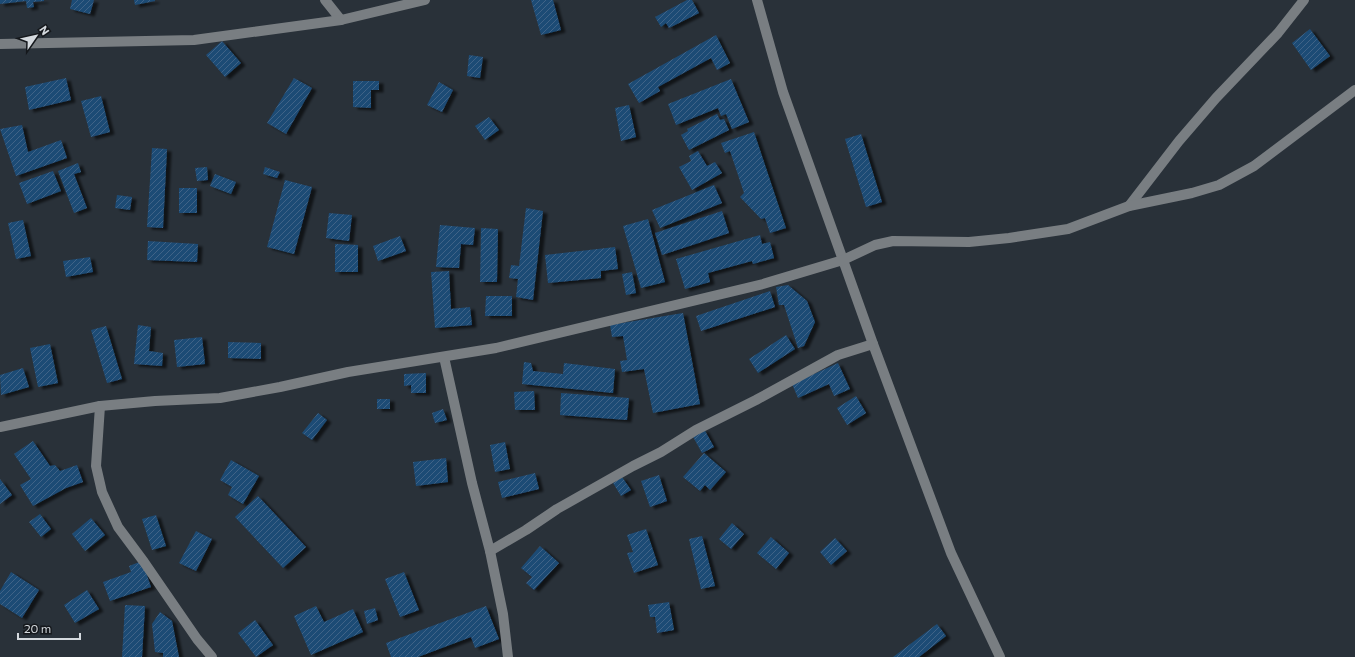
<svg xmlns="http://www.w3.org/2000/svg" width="1355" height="657" viewBox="0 0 1355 657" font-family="Commissioner,sans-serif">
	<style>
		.building { fill: url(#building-hatch); filter: url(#shadow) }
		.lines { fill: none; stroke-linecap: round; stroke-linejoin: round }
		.minor { stroke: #797e82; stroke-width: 10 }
	</style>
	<defs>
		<pattern id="building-hatch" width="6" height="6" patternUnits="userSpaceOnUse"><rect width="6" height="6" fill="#1f4b74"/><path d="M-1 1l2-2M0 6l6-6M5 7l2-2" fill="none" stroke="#3f6487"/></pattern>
		<filter id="shadow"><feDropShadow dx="4.5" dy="2.5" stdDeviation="1" flood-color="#0009"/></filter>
	</defs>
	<rect width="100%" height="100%" fill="#293139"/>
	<!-- building -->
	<g class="building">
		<path d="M0 0H44V1L33 2 34 7 27 8 26 1 0 4Z"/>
		<path d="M72 0H94L90 14 70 9Z"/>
		<path d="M134 0H155V1L135 5Z"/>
		<path d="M531 0H553L561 30 541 35Z"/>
		<path d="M687 0H692L699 13 669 28 666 23 661 27 655 17Z"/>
		<path d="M1310 29 1330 56 1311 70 1292 43Z"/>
		<path d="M716 35 730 63 717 70 711 58 658 87 660 91 639 103 628 84Z"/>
		<path d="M222 41 241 63 225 77 206 55Z"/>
		<path d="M469 55 483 57 480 78 467 76Z"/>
		<path d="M66 78 71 100 29 110 25 87Z"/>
		<path d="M294 78 312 88 286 134 267 123Z"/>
		<path d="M731 79 749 122 732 129 726 114 721 116 718 108 676 125 668 104Z"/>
		<path d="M353 81H379V90H371V108L353 107Z"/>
		<path d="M439 82 453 90 442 112 427 105Z"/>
		<path d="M101 96 110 132 91 137 81 101Z"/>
		<path d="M629 105 636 137 621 141 615 108Z"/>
		<path d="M717 114 720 120 724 119 729 130 689 150 681 135 688 131 687 129Z"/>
		<path d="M489 117 499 130 485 140 475 126Z"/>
		<path d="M22 125 28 152 61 140 67 158 16 176 0 129Z"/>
		<path d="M754 132 786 228 770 233 765 218 761 219 740 197 744 193 730 151 725 153 721 143Z"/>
		<path d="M861 134 882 202 866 207 845 139Z"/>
		<path d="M152 148 167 149 163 228 147 227Z"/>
		<path d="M698 151 707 166 715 162 722 173 692 190 679 167 691 161 689 156Z"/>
		<path d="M78 163 81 172 74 174 87 208 74 213 58 171Z"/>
		<path d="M207 167 208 180 197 181 195 168Z"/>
		<path d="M265 167 280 172 277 178 263 174Z"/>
		<path d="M53 171 61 191 27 204 19 183Z"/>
		<path d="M215 174 236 182 231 194 210 186Z"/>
		<path d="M285 180 312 187 294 254 267 247Z"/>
		<path d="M714 185 722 203 660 228 652 210Z"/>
		<rect x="179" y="188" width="18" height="25"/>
		<path d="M117 195 132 197 130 210 115 208Z"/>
		<path d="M526 208 543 211 533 300 516 297 518 279 509 278 511 265 519 266Z"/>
		<path d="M722 211 729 233 662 255 655 233Z"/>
		<path d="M329 213 352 215 349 241 326 238Z"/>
		<path d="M648 219 665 282 641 288 623 226Z"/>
		<path d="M23 220 31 256 16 259 8 223Z"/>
		<path d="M440 225 475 228 473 245 461 244 459 268 436 267Z"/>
		<path d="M481 228 498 229 497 282H480Z"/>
		<path d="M760 235 762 244 770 242 774 258 753 264 752 261 708 273 710 282 685 289 676 259Z"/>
		<path d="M400 236 406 251 378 261 373 246Z"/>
		<path d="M148 241 198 244 197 262 147 260Z"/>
		<path d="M335 244 358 245V272H335Z"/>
		<path d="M615 247 618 269 601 271V278L548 283 545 255Z"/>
		<path d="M90 257 93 272 66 277 63 261Z"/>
		<path d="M449 271 451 309 470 307 472 325 435 328 431 272Z"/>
		<path d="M632 272 636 293 626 295 622 274Z"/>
		<path d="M788 285 807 301 815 322 804 346 798 348 784 305H779L776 287Z"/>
		<path d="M770 291 775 307 701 331 696 316Z"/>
		<path d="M486 296H512V316H485Z"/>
		<path d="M683 313 700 404 653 413 644 369 622 372 620 361 627 360 623 336 612 337 610 325Z"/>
		<path d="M138 325 151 327 149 351 163 353 162 366 134 364Z"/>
		<path d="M106 326 122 379 107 383 91 330Z"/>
		<path d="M786 335 795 349 758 373 749 359Z"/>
		<path d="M202 337 205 364 177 367 174 340Z"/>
		<path d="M228 342 261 343V359L228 358Z"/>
		<path d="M50 344 58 383 38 387 30 348Z"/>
		<path d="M524 362 531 363 533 371 563 374 564 363 615 369 613 393 522 384Z"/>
		<path d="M838 363 850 389 834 396 829 384 798 398 792 384Z"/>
		<path d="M23 368 29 387 1 395 0 375Z"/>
		<path d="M426 373V393H411V385L404 386V374Z"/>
		<path d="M534 391 535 410H515L514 392Z"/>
		<path d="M561 393 629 398 627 420 560 415Z"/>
		<path d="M856 396 866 413 847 425 837 408Z"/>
		<rect x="377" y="399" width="13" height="10"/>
		<path d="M443 409 447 420 435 423 432 413Z"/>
		<path d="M318 413 327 420 312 440 302 433Z"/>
		<path d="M704 429 714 447 702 453 692 435Z"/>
		<path d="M33 441 50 466 55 465 60 471 77 465 83 482 66 488 33 506 20 485 31 479 14 454Z"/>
		<path d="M505 442 510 469 495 472 490 445Z"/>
		<path d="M704 453 726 472 710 490 705 485 700 491 683 477Z"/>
		<path d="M446 458 448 482 416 486 413 462Z"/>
		<path d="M231 460 259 476 243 504 228 495 232 487 220 480Z"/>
		<path d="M535 473 539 489 502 498 498 482Z"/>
		<path d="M659 475 667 501 650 507 641 481Z"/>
		<path d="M622 477 631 490 621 496 613 483Z"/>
		<path d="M0 479 12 495 0 504Z"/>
		<path d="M258 496 306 547 283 568 235 517Z"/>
		<path d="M40 514 51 529 41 537 29 522Z"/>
		<path d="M156 515 166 546 152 550 142 519Z"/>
		<path d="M91 518 105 535 85 551 72 534Z"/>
		<path d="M732 523 744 534 731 549 719 539Z"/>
		<path d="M646 529 658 565 634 573 627 553 633 552 627 535Z"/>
		<path d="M196 531 212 539 196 571 179 563Z"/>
		<path d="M702 536 715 586 701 589 689 539Z"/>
		<path d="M771 537 789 553 776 569 757 553Z"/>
		<path d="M835 538 847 551 831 565 820 552Z"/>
		<path d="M540 546 559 563 534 590 526 583 532 577 521 568Z"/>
		<path d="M142 561 151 587 110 601 103 582 131 572 129 566Z"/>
		<path d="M11 572 39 590 22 618 0 604V591Z"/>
		<path d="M404 572 419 610 400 617 385 579Z"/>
		<path d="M87 590 99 609 75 623 64 605Z"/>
		<path d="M669 602 674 630 657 633 655 617H650L648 605Z"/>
		<path d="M125 605 145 606 142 657H122Z"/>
		<path d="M316 606 324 622 353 609 363 632 311 655 294 616Z"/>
		<path d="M486 606 499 639 475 648 471 637 418 657H391L386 643Z"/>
		<path d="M375 608 378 620 367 624 364 611Z"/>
		<path d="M160 612 172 621 179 657H163V653L155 652 152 624Z"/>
		<path d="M255 620 273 645 256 657 238 633Z"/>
		<path d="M937 624 946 636 919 657H893Z"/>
	</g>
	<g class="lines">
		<!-- minor -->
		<g class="minor">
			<path d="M325 0 341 20"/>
			<path d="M757 0 783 92 873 344 951 553 1000 657"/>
			<path d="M0 44 194 40 341 20 425 0"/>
			<path d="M1129 206 1179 141 1216 98 1278 33 1304 0"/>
			<path d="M444 357 472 483 490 551 503 614 508 657"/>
			<path d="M100 406 96 466 102 492 118 527 144 562 197 639 212 657"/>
			<path d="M0 427 100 406 155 401 220 398 280 387 348 372 496 348 763 284 843 260 875 245 893 241 969 242 1009 238 1068 229 1129 206 1192 193 1219 185 1254 166 1355 90"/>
			<path d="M490 551 526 530 557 509 633 466 661 452 696 430 756 400 838 355 873 344"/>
		</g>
	</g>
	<!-- north arrow -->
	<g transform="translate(36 36) rotate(56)" stroke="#15181c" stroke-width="3" paint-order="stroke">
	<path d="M0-3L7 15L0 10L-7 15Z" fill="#d4d9de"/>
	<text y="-6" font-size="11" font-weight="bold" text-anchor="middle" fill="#d4d9de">N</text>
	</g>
	<!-- scale -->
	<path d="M18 633v6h62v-6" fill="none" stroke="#d4d9de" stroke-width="2"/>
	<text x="24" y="633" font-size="12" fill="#d4d9de" stroke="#15181c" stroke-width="3" paint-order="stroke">20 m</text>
</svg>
